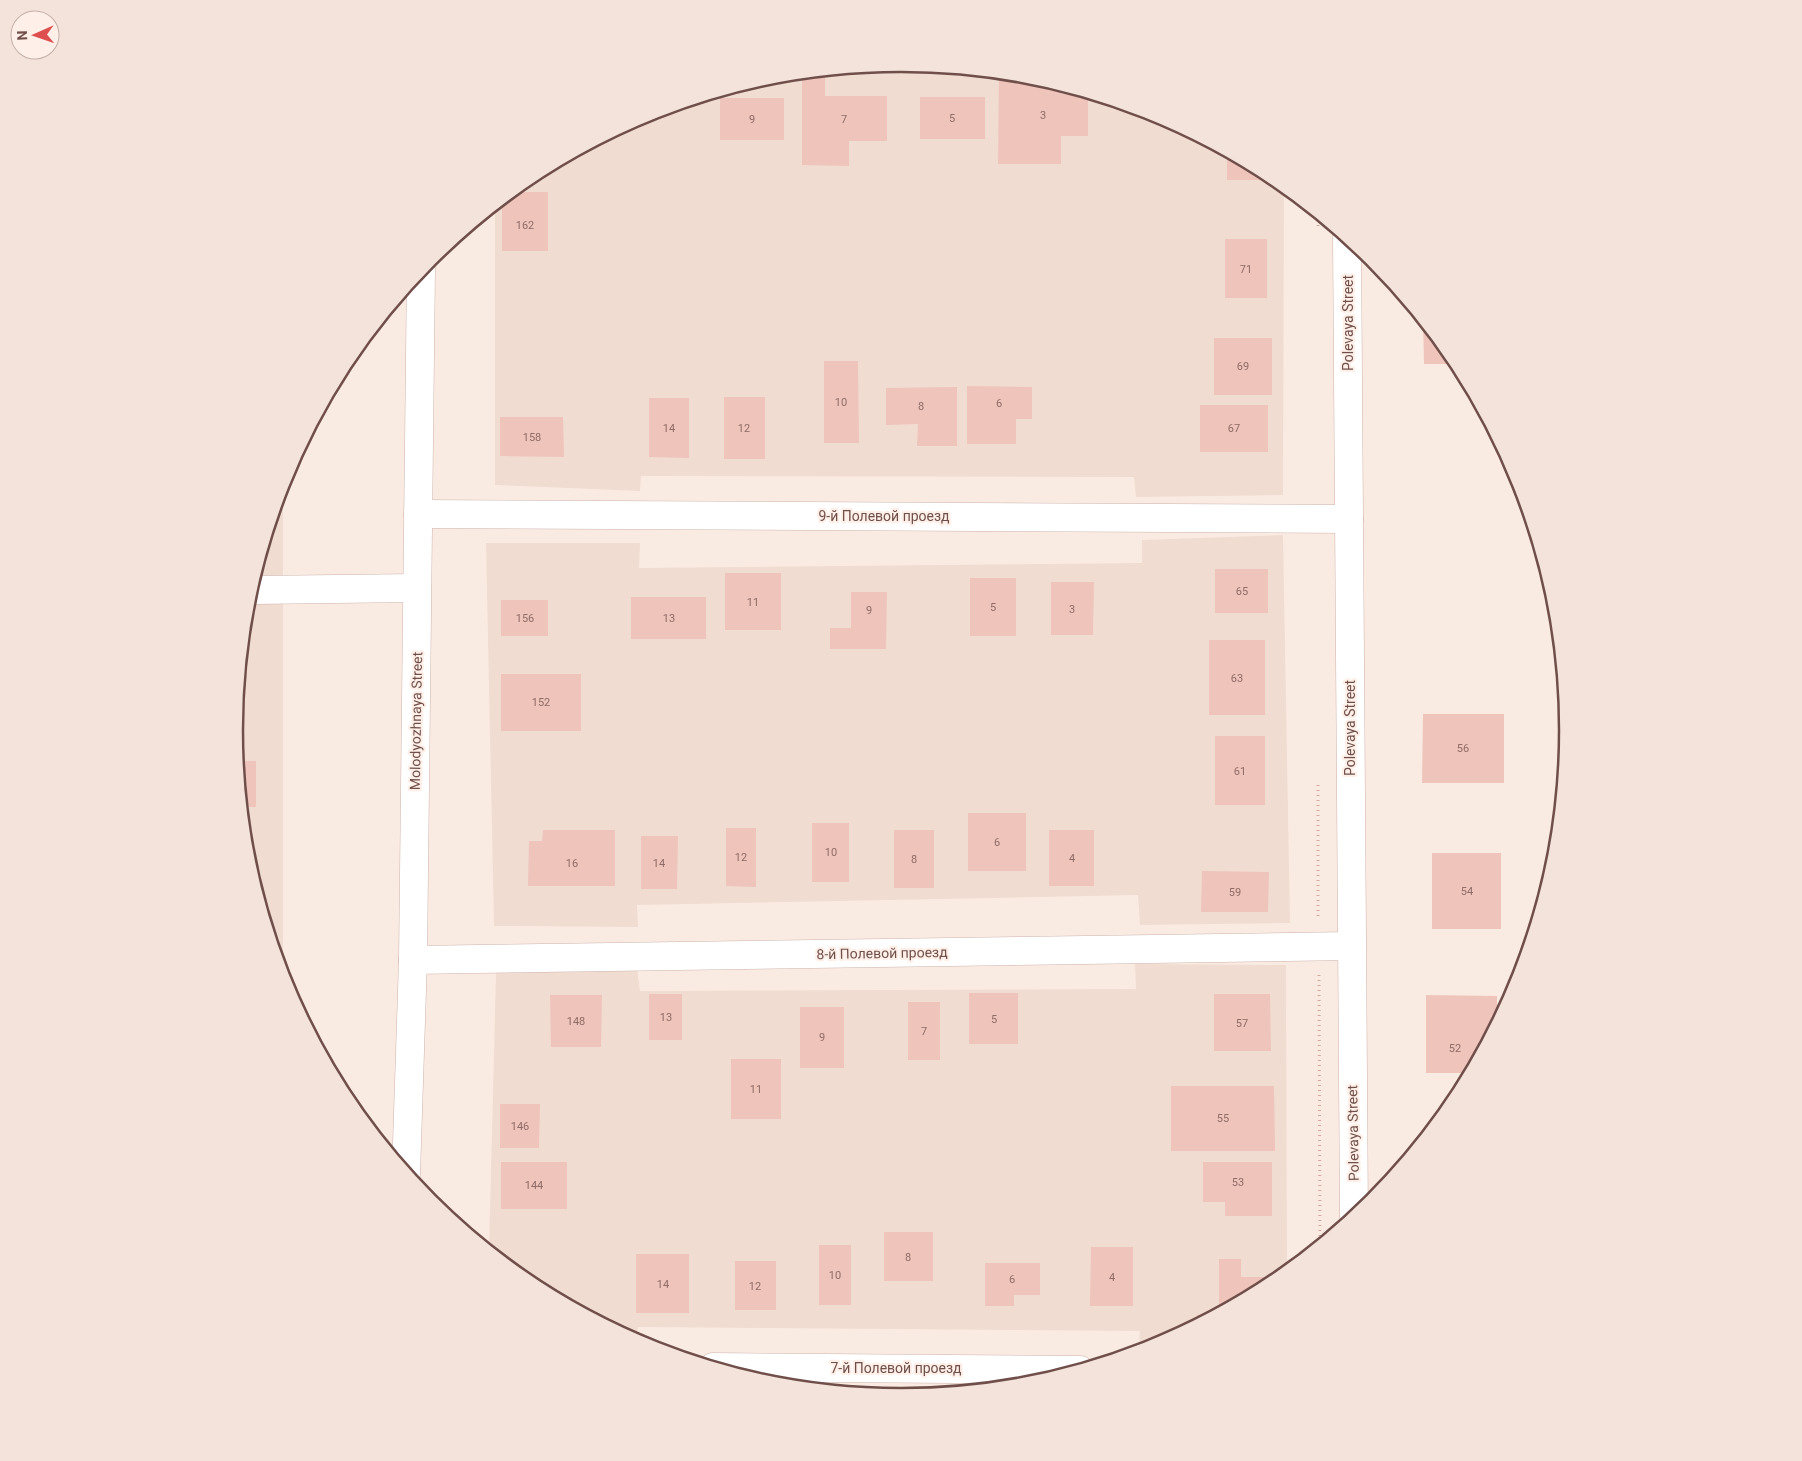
<svg xmlns="http://www.w3.org/2000/svg" width="1802" height="1461" viewBox="0 0 1802 1461" font-family="Roboto,sans-serif">
	<style>
		.residential { fill: #f1dcd1 }
		.building { fill: #eec4bb }
		.lines { fill: none; stroke-linecap: round; stroke-linejoin: round }
		.street-casing { stroke: #cdb4ac; stroke-width: 29 }
		.secondary-casing { stroke: #cfb2aa; stroke-width: 29 }
		.path { stroke: #d2a89f; stroke-width: 3; stroke-dasharray: 1 4; stroke-linecap: butt }
		.street { stroke: #fff; stroke-width: 28 }
		.secondary { stroke: #fff; stroke-width: 28 }
		.labels { text-anchor: middle; dominant-baseline: central; stroke-width: 4.5; stroke-linejoin: round; paint-order: stroke }
		.number-label { font-size: 11px; fill: #906c66 }
		.street-label { font-size: 14px; fill: #704f4a; stroke: #fef0e8 }
		.rim { fill: none; stroke: #704f4a; stroke-width: 2.5 }
	</style>
	<rect width="100%" height="100%" fill="#faebe2"/>
	<!-- residential -->
	<g class="residential">
		<path d="M954 69 1031 77 1156 115 1272 176 1284 187 1283 495 1136 497 1134 477 641 476 640 491 495 485V205L531 176 646 114 740 86H754L755 82 771 77 836 70Z"/>
		<path d="M283 481V980L247 860 234 730 247 600Z"/>
		<path d="M1283 535 1290 923 1140 925 1138 895 637 905 638 927 494 926 486 543H640L639 568 1142 563V540Z"/>
		<path d="M1135 964 1286 965 1287 1272 1271 1285 1156 1347 1139 1348 1140 1331 638 1327 636 1341 530 1285 489 1251 496 973 637 969 640 991 1136 989Z"/>
	</g>
	<!-- building -->
	<g class="building">
		<path d="M802 74H825V96H887V141H849V166L802 165Z"/>
		<path d="M999 74 1024 76V84H1054L1061 86V94L1088 95V136H1061V164H998Z"/>
		<rect x="920" y="97" width="65" height="42"/>
		<rect x="720" y="98" width="64" height="42"/>
		<path d="M1227 152 1270 175V180H1227Z"/>
		<path d="M512 192H548V251H502V199Z"/>
		<rect x="1225" y="239" width="42" height="59"/>
		<path d="M1423 320 1456 360 1457 364H1424Z"/>
		<rect x="1214" y="338" width="58" height="57"/>
		<path d="M824 361H858L859 443H824Z"/>
		<path d="M967 386 1032 387V419H1016V444H967Z"/>
		<path d="M957 387V446H917L918 424 886 425V388Z"/>
		<rect x="724" y="397" width="41" height="62"/>
		<path d="M649 398H689V458L649 457Z"/>
		<rect x="1200" y="405" width="68" height="47"/>
		<path d="M500 417H563L564 457 500 456Z"/>
		<rect x="1215" y="569" width="53" height="44"/>
		<rect x="725" y="573" width="56" height="57"/>
		<rect x="970" y="578" width="46" height="58"/>
		<path d="M1051 582H1094L1093 635H1051Z"/>
		<path d="M851 592H887L886 649H830V628H851Z"/>
		<rect x="631" y="597" width="75" height="42"/>
		<rect x="501" y="600" width="47" height="36"/>
		<rect x="1209" y="640" width="56" height="75"/>
		<path d="M242 650H244V689H238Z"/>
		<rect x="501" y="674" width="80" height="57"/>
		<path d="M1423 714H1504V783H1422Z"/>
		<rect x="1215" y="736" width="50" height="69"/>
		<path d="M237 761H256V807H242Z"/>
		<rect x="968" y="813" width="58" height="58"/>
		<rect x="812" y="823" width="37" height="59"/>
		<path d="M726 828H756V887L726 886Z"/>
		<path d="M543 830H615V886H528L529 841H542Z"/>
		<rect x="894" y="830" width="40" height="58"/>
		<rect x="1049" y="830" width="45" height="56"/>
		<path d="M641 836H678L677 889H641Z"/>
		<rect x="1432" y="853" width="69" height="76"/>
		<path d="M1202 871 1269 872 1268 912H1201Z"/>
		<rect x="969" y="993" width="49" height="51"/>
		<rect x="649" y="994" width="33" height="46"/>
		<path d="M1214 994H1270L1271 1051H1214Z"/>
		<path d="M550 995H602L601 1047H551Z"/>
		<path d="M1426 995 1497 996V1024L1471 1073H1426Z"/>
		<rect x="908" y="1002" width="32" height="58"/>
		<rect x="800" y="1007" width="44" height="61"/>
		<rect x="731" y="1059" width="50" height="60"/>
		<path d="M1171 1086H1274L1275 1151H1171Z"/>
		<path d="M500 1104H540L539 1148H500Z"/>
		<rect x="501" y="1162" width="66" height="47"/>
		<path d="M1203 1162H1272V1216H1225V1202H1203Z"/>
		<rect x="884" y="1232" width="49" height="49"/>
		<rect x="819" y="1245" width="32" height="60"/>
		<path d="M1091 1247H1133V1306H1090Z"/>
		<rect x="636" y="1254" width="53" height="59"/>
		<path d="M1219 1259H1241V1277H1274V1283L1219 1313Z"/>
		<rect x="735" y="1261" width="41" height="49"/>
		<path d="M985 1263H1040V1295H1014V1306H985Z"/>
		<path d="M1197 1315 1214 1316 1197 1325Z"/>
	</g>
	<g class="lines">
		<!-- street casing -->
		<g class="street-casing">
			<g id="street">
				<path d="M418 514 1349 519"/>
				<path d="M250 590 417 588"/>
				<path d="M413 960 1351 946"/>
				<path d="M406 1174 413 960 421 269"/>
				<path d="M713 1367 1080 1370"/>
			</g>
		</g>
		<!-- secondary casing -->
		<g class="secondary-casing">
			<path id="secondary" d="M1347 238 1354 1217"/>
		</g>
		<!-- path -->
		<g class="path">
			<path d="M1318 226V214"/>
			<path d="M1318 785V916"/>
			<path d="M1319 975 1320 1245"/>
		</g>
		<!-- street -->
		<use href="#street" class="street"/>
		<!-- secondary -->
		<use href="#secondary" class="secondary"/>
	</g>
	<g class="labels">
		<!-- number labels -->
		<g class="number-label">
			<text x="1043" y="115">3</text>
			<text x="952" y="118">5</text>
			<text x="752" y="119">9</text>
			<text x="844" y="119">7</text>
			<text x="525" y="225">162</text>
			<text x="1246" y="269">71</text>
			<text x="1243" y="366">69</text>
			<text x="841" y="402">10</text>
			<text x="999" y="403">6</text>
			<text x="921" y="406">8</text>
			<text x="669" y="428">14</text>
			<text x="744" y="428">12</text>
			<text x="1234" y="428">67</text>
			<text x="532" y="437">158</text>
			<text x="1242" y="591">65</text>
			<text x="753" y="602">11</text>
			<text x="993" y="607">5</text>
			<text x="1072" y="609">3</text>
			<text x="869" y="610">9</text>
			<text x="525" y="618">156</text>
			<text x="669" y="618">13</text>
			<text x="1237" y="678">63</text>
			<text x="541" y="702">152</text>
			<text x="1463" y="748">56</text>
			<text x="1240" y="771">61</text>
			<text x="997" y="842">6</text>
			<text x="831" y="852">10</text>
			<text x="741" y="857">12</text>
			<text x="1072" y="858">4</text>
			<text x="914" y="859">8</text>
			<text x="572" y="863">16</text>
			<text x="659" y="863">14</text>
			<text x="1467" y="891">54</text>
			<text x="1235" y="892">59</text>
			<text x="666" y="1017">13</text>
			<text x="994" y="1019">5</text>
			<text x="576" y="1021">148</text>
			<text x="1242" y="1023">57</text>
			<text x="924" y="1031">7</text>
			<text x="822" y="1037">9</text>
			<text x="1455" y="1048">52</text>
			<text x="756" y="1089">11</text>
			<text x="1223" y="1118">55</text>
			<text x="520" y="1126">146</text>
			<text x="1238" y="1182">53</text>
			<text x="534" y="1185">144</text>
			<text x="908" y="1257">8</text>
			<text x="835" y="1275">10</text>
			<text x="1112" y="1277">4</text>
			<text x="1012" y="1279">6</text>
			<text x="663" y="1284">14</text>
			<text x="755" y="1286">12</text>
		</g>
		<!-- street labels -->
		<g class="street-label">
			<text transform="translate(1348 323) rotate(-90)">Polevaya Street</text>
			<text x="884" y="516">9-й Полевой проезд</text>
			<text transform="translate(416 721) rotate(-89)">Molodyozhnaya Street</text>
			<text transform="translate(1350 728) rotate(-90)">Polevaya Street</text>
			<text transform="translate(882 953) rotate(-1)">8-й Полевой проезд</text>
			<text transform="translate(1353 1133) rotate(-91)">Polevaya Street</text>
			<text x="896" y="1368">7-й Полевой проезд</text>
		</g>
	</g>
	<!-- crop -->
	<path d="M0 0H1802V1461H0ZM243 730a658 658 0 1 1 1316 0a658 658 0 1 1-1316 0Z" fill="#f3e3db" fill-rule="evenodd"/>
	<path class="rim" d="M243 730a658 658 0 1 1 1316 0a658 658 0 1 1-1316 0Z"/>
	<!-- north arrow -->
	<g transform="translate(35 35) rotate(268)"><circle r="24" fill="#fef0e8" stroke="#c5b0a9"/>
	<path d="M0-4L9 19L0 12L-9 19Z" fill="#dd4e4e"/>
	<text y="-8" font-size="14" font-weight="bold" text-anchor="middle" fill="#704f4a">N</text>
	</g>
</svg>
